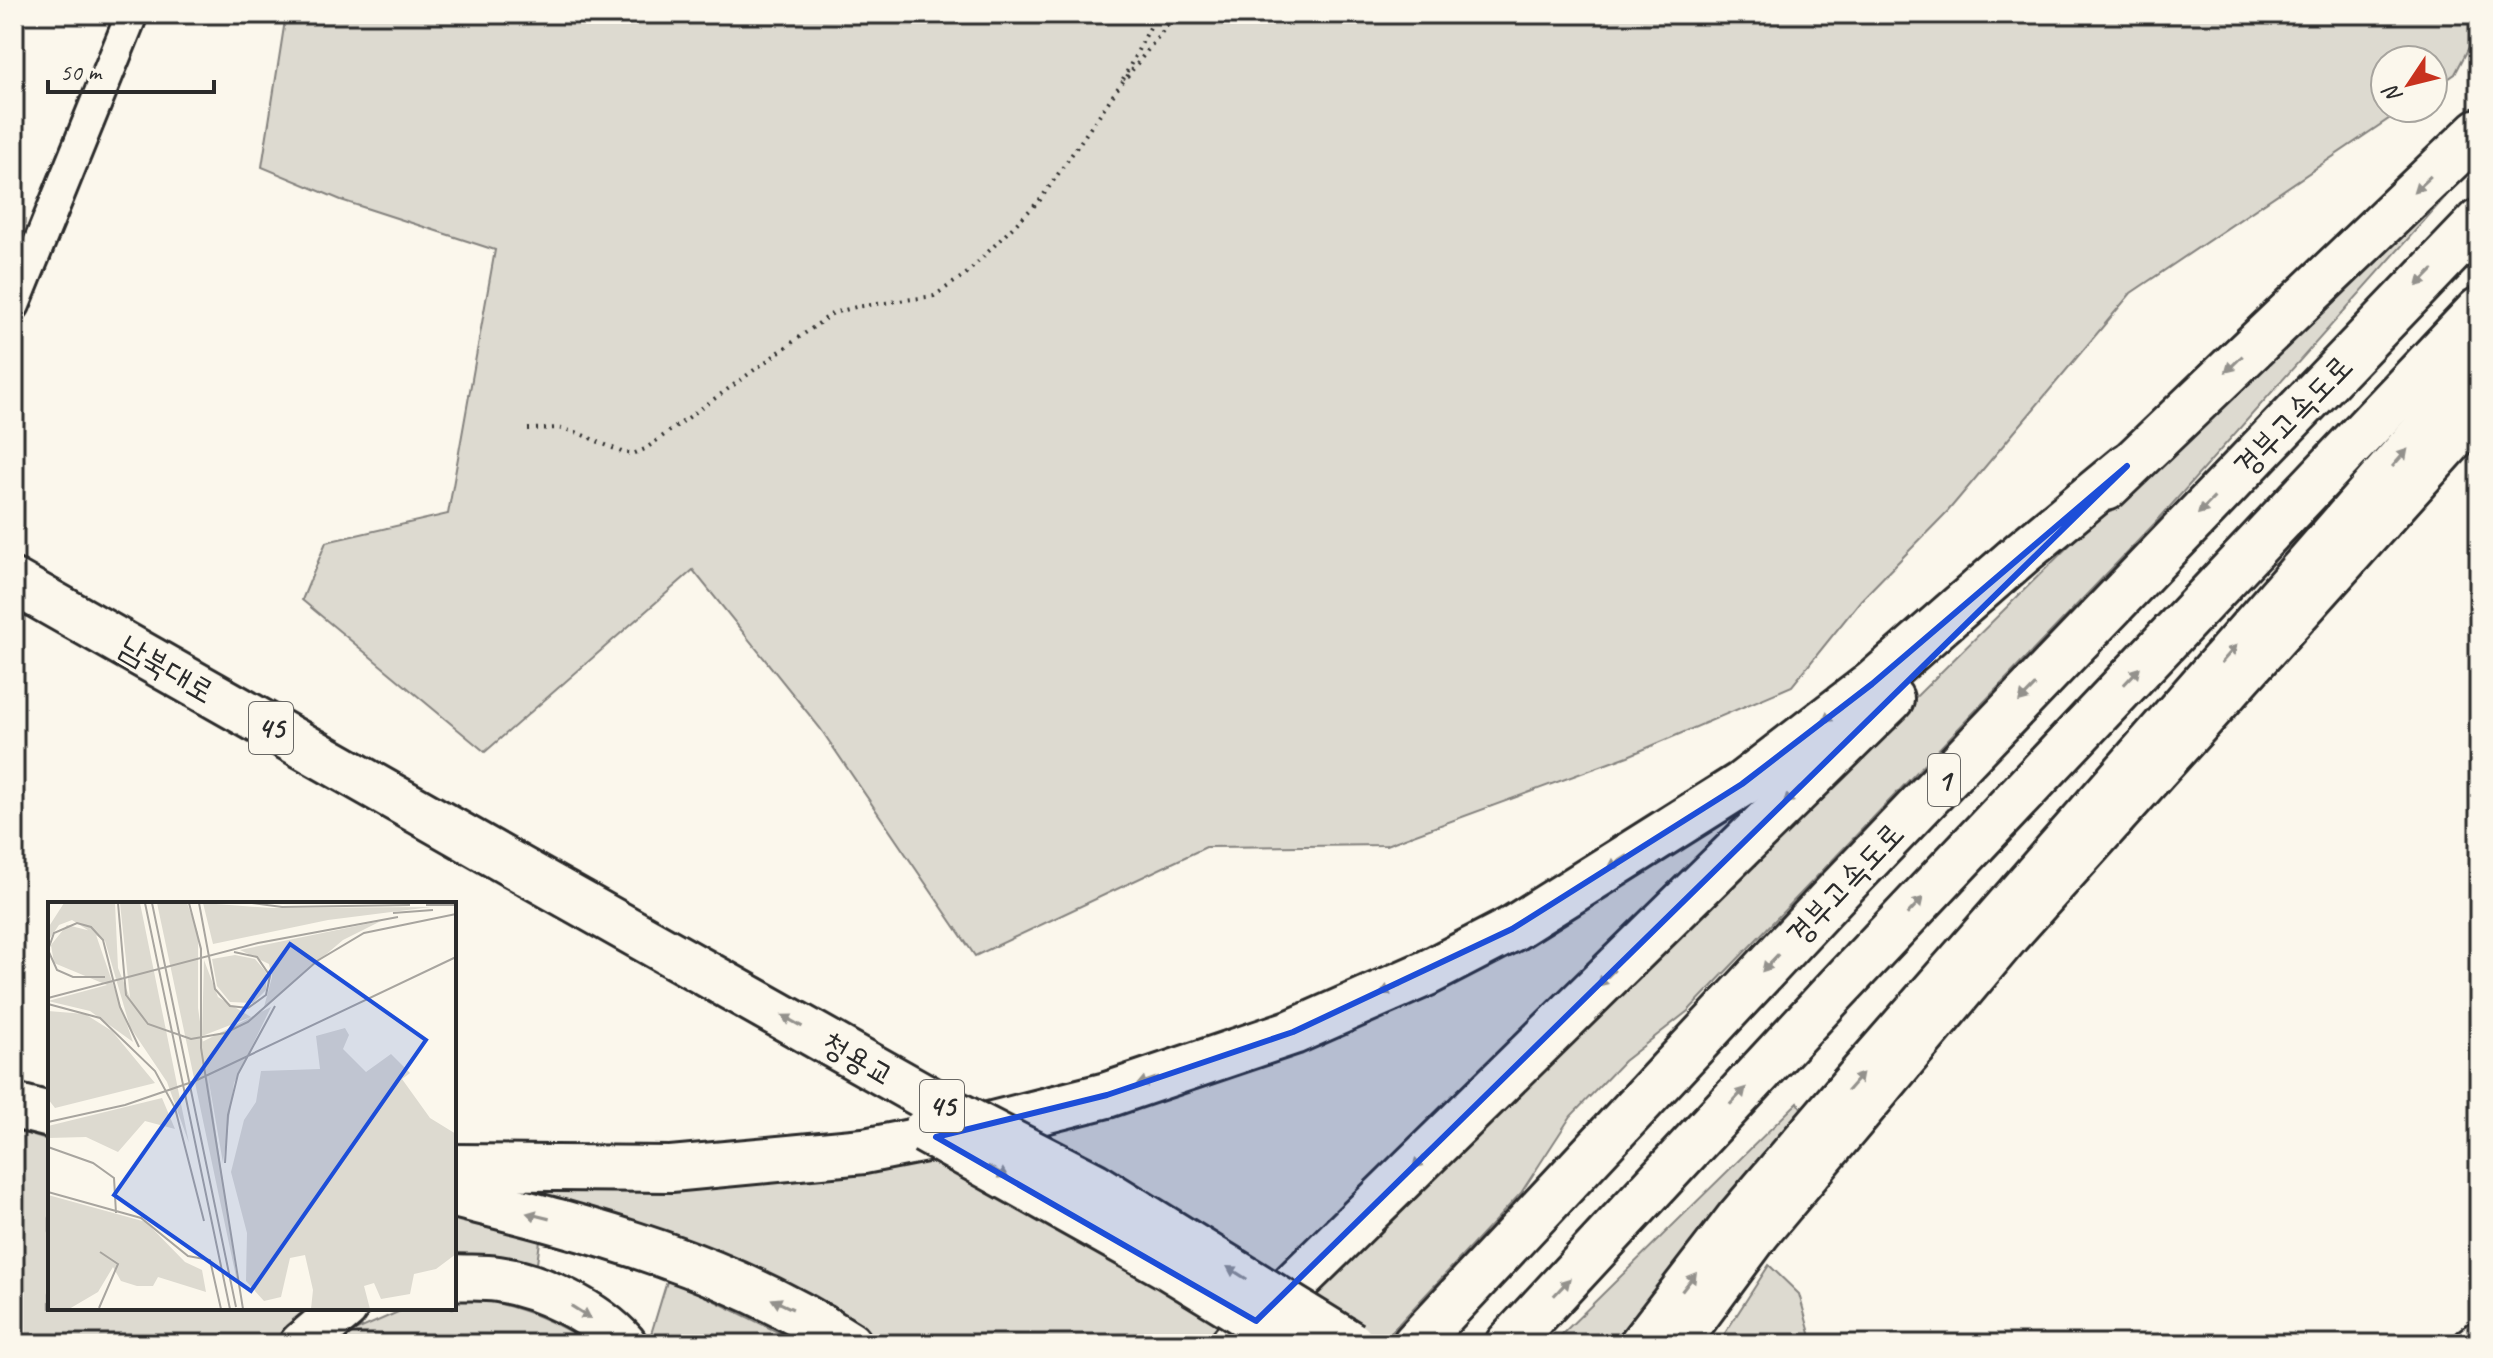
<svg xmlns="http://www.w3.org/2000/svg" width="2493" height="1358" viewBox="0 0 2493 1358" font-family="Caveat,'Poor Story',sans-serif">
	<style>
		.green { fill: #dddad0; stroke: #84827e; stroke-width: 2 }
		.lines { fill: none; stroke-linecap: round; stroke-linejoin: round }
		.minor-casing { stroke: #2b2b2b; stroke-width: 36 }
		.highway-casing { stroke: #2b2b2b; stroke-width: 50 }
		.path { stroke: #2b2b2b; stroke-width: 4; stroke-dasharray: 2 6; stroke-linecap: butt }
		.minor { stroke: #fbf7ec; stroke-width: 30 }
		.highway { stroke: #fbf7ec; stroke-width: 44 }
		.highway-bridge-casing { stroke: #2b2b2b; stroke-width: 50; stroke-linecap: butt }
		.highway-bridge { stroke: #fbf7ec; stroke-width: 44 }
		.oneway { fill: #93918c }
		.marked { fill: #1d4ed8; fill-opacity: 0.2; stroke: #1d4ed8; stroke-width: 6; stroke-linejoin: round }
		.labels { text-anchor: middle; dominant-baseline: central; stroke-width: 6; stroke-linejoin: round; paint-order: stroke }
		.shield { fill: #fbf7ec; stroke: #696865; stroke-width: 2 }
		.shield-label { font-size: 30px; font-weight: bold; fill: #2b2b2b }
		.street-label { font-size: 32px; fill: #2b2b2b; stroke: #fbf7ec }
		.inset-road { fill: none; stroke: #a8a59f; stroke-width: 2 }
		.view { fill: #1d4ed8; fill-opacity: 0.15; stroke: #1d4ed8; stroke-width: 4 }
		.inset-edge { fill: none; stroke: #2b2b2b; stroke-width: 4 }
	</style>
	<rect width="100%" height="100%" fill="#fbf7ec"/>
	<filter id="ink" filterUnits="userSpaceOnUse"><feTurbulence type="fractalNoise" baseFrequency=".0125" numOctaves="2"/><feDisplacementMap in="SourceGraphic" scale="16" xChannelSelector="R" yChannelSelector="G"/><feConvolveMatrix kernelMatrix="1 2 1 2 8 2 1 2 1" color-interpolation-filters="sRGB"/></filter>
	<g filter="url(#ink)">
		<!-- green -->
		<g class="green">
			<path d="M286 14H2479V28L2455 74 2433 89V60H2385V108H2405L2131 293 1948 511 1861 600 1792 686 1628 756 1386 845 1206 847 975 956 820 728 693 570 485 752 302 600 326 542 448 514 495 250 341 200 262 167Z"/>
			<path d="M2479 159 2158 520 1688 1011 1624 1061 1571 1116 1521 1193 1380 1344H1252L1773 838 2179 437Z"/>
			<path d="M1783 779 1210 1344H881L788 1291 510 1190 689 1178 1187 1081Z"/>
			<path d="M1798 1102 1802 1110 1611 1344H1552Z"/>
			<path d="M14 1130 50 1141V1308H321L297 1323 280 1344H14Z"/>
			<path d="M454 1219 541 1234 535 1278 454 1261Z"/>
			<path d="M1769 1265 1799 1294 1813 1344H1718Z"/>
			<path d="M668 1278 802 1344H648Z"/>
			<path d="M485 1300C526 1310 555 1320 589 1344H339L350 1333 407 1308H454V1301Z"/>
		</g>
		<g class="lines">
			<!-- minor casing -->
			<g class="minor-casing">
				<g id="minor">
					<path d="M14 305 132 14"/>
					<path d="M1684 1344 1763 1237 2013 939 2479 420"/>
					<path d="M2469 1344 2479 1336"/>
				</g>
			</g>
			<!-- highway casing -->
			<g class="highway-casing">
				<g id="highway">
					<path d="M2106 488 2479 131"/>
					<path d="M14 582 529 874"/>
					<path d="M14 1106 50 1115"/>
					<path d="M454 1167 671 1169 864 1151 957 1133 1107 1095 1293 1032 1427 973 1512 929 1742 784 1872 684 2023 552 2127 466"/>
					<path d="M454 1195C594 1230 726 1264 849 1344"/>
					<path d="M454 1277C468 1278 484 1277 498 1279 540 1285 596 1312 624 1344"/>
					<path d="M302 1344 345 1308"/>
					<path d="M1233 1344 1891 699"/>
					<path d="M1415 1344 1839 890 2479 222"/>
					<path d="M1508 1344 1834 992 2479 310"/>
					<path d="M1642 1344 1739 1218 1862 1074 2479 368"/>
				</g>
			</g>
			<!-- path -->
			<g class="path">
				<path d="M1123 79 1157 14"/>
				<path d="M528 429 558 428 576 432 624 453 633 454 645 449 833 313 856 307 934 296 966 274 1040 200 1118 88 1176 14"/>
			</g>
			<!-- minor -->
			<use href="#minor" class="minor"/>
			<!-- highway -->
			<use href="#highway" class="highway"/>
			<!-- highway-bridge casing -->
			<g class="highway-bridge-casing">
				<g id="highway-bridge">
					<path d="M529 874 954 1113 1094 1185 1351 1344"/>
					<path d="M925 1131 1168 1267 1292 1343"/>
				</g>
			</g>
			<!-- highway-bridge -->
			<use href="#highway-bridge" class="highway-bridge"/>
		</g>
		<!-- one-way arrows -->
		<defs><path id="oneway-solid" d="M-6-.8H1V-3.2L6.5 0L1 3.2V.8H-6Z" transform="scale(2)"/></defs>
		<g class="oneway">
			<use href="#oneway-solid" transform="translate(2422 184) rotate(137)"/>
			<use href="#oneway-solid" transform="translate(2425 278) rotate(134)"/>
			<use href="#oneway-solid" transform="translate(2234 364) rotate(136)"/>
			<use href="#oneway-solid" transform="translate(2400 458) rotate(-49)"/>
			<use href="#oneway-solid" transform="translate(2206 506) rotate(134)"/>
			<use href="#oneway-solid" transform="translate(2229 654) rotate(-49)"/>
			<use href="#oneway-solid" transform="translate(2132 676) rotate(-47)"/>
			<use href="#oneway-solid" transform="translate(2027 694) rotate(134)"/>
			<use href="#oneway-solid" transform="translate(1832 715) rotate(143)"/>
			<use href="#oneway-solid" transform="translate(1792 796) rotate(136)"/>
			<use href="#oneway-solid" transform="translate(1618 862) rotate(148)"/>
			<use href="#oneway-solid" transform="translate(1915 906) rotate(-47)"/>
			<use href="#oneway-solid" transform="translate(1770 963) rotate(133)"/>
			<use href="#oneway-solid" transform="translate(1606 978) rotate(136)"/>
			<use href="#oneway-solid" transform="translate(1391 989) rotate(156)"/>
			<use href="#oneway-solid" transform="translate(792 1021) rotate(-151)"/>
			<use href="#oneway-solid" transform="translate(1148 1081) rotate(161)"/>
			<use href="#oneway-solid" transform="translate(1855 1082) rotate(-49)"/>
			<use href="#oneway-solid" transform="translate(1738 1096) rotate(-47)"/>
			<use href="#oneway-solid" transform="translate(1421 1160) rotate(135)"/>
			<use href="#oneway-solid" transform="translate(998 1172) rotate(29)"/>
			<use href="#oneway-solid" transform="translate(538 1216) rotate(-166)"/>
			<use href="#oneway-solid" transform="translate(1237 1273) rotate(-148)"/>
			<use href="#oneway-solid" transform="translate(1689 1282) rotate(-52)"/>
			<use href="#oneway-solid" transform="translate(1562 1287) rotate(-47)"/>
			<use href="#oneway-solid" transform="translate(782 1304) rotate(-155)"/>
			<use href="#oneway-solid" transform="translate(581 1312) rotate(32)"/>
		</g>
	</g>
	<!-- marked area -->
	<path class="marked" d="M2127 466 1256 1321 936 1137 1107 1095 1293 1032 1512 929 1742 784 1872 684Z"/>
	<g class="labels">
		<!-- shield labels -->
		<g class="shield">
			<rect x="249" y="702" width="44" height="52" rx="6"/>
			<rect x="1928" y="754" width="32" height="52" rx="6"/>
			<rect x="920" y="1080" width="44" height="52" rx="6"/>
		</g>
		<g class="shield-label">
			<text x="271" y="728">45</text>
			<text x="1944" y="780">1</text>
			<text x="942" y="1106">45</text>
		</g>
		<!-- street labels -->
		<g class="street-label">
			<text transform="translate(2293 416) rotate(-46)">경부고속도로</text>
			<text transform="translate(167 669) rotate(30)">남북대로</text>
			<text transform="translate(1845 884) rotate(-47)">경부고속도로</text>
			<text transform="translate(858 1059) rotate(30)">청용교</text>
		</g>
	</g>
	<!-- overview -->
	<g transform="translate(48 902)">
		<rect width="408" height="408" fill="#fbf7ec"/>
		<path d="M16 1H67L70 66 82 96 72 1H92L141 241 119 180 82 125 57 39 24 18 11 23 0 39V26ZM109 1H139L150 31V106L190 384ZM155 1 223 6 383 5 280 18 165 42ZM333 19 295 38 216 105 224 75 221 62 192 48ZM19 23 47 30 85 140 42 109 0 99 59 83 6 61 3 43ZM187 53 207 57 218 70V88L205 101 182 100 169 84 164 57ZM156 58 170 95 203 115 154 134ZM223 105 186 181 175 261 154 140ZM0 109 37 112 64 129 107 181 7 206 0 197ZM297 126 301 133 295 147 318 170 343 152 362 171 354 177 382 216 408 232V352L388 367 366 372 362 392 333 397 326 381 316 384 322 407H263L265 388 257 353 242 356 233 395 216 399 198 379 199 331 183 270 196 218 208 200 213 169 272 167 268 134ZM114 196 127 227 97 219 70 250 38 235 0 236V224ZM0 293 98 320 137 360 154 368 158 390 110 375 105 384H89L73 379 65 365 50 390 21 407H1Z" fill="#dddad0"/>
		<path class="inset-road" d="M70 1 78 93 100 122 143 137 177 131 200 120 269 59 316 31 408 12M97 1 182 407M104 1 188 405M141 1 153 47V146L195 407M151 1 167 87 182 104 200 106 218 93 222 74 209 55 186 50M204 1 234 5 362 3M378 3H408M345 11 385 8M57 75H25L9 68 0 48 6 31 29 21 43 25 55 38 72 105 91 145M0 96 210 41 350 15M0 102 52 116 107 169 127 206 156 319M0 220 77 203 147 179 408 55M0 245 45 261 66 276 68 311M177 261 180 213 190 172 227 104M0 290 93 316 140 354 162 358 173 407M51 406 70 362 52 350"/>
		<path class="view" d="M242 42 378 138 203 389 66 293Z"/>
		<rect width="408" height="408" class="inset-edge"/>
	</g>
	<!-- margin -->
	<rect width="2493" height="1358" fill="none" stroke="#fbf7ec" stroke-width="48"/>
	<rect x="24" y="24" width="2445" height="1310" fill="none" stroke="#2b2b2b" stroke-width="3" filter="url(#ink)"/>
	<!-- north arrow -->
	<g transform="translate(2409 84) rotate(235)"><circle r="38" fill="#fbf7ec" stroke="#a8a59f" stroke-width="2"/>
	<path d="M0-6L14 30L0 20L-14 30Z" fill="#c8321e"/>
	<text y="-12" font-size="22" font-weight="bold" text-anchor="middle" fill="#2b2b2b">N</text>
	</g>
	<!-- scale -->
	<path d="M48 80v12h166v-12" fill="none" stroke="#2b2b2b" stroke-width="4"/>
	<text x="60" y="80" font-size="24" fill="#2b2b2b" stroke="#fbf7ec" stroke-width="6" paint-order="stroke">50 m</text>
</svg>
